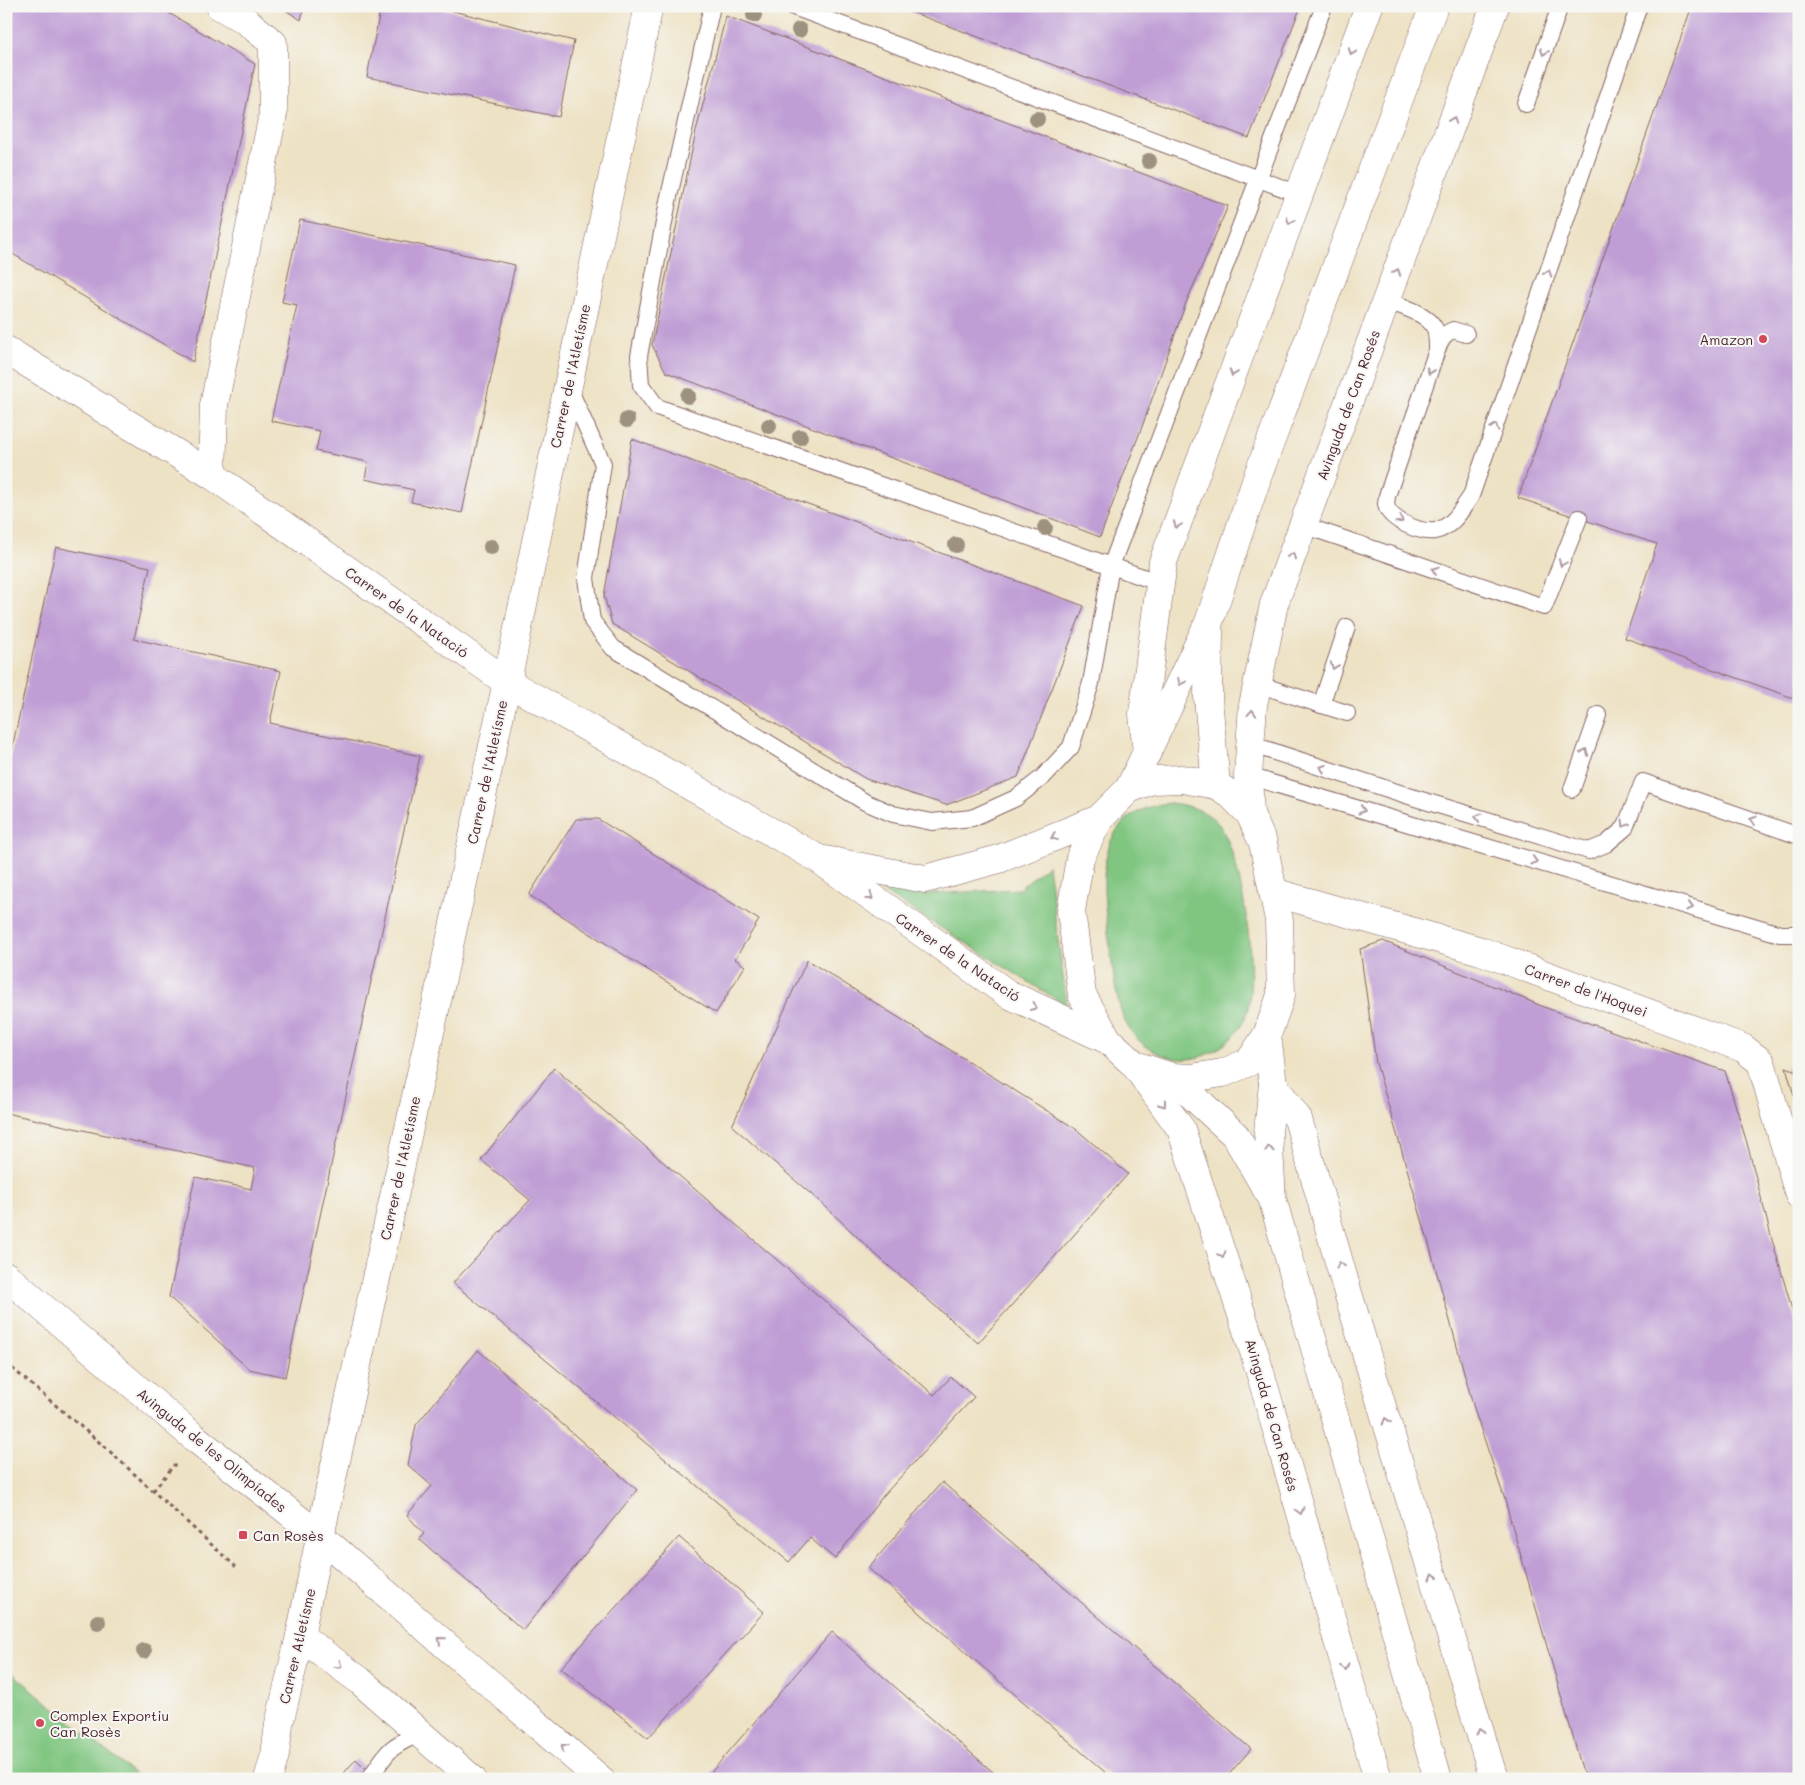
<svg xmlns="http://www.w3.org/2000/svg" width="1805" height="1785" viewBox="0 0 1805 1785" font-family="Mali,sans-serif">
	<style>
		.green { fill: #80c681; stroke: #657256 }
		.building { fill: #c09ed5 }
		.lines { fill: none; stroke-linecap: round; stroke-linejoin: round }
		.service-casing { stroke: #836361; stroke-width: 18 }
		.minor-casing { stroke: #836361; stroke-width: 29 }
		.path { stroke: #836361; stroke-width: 3; stroke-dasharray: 4 4; stroke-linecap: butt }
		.service { stroke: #fff; stroke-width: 16 }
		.minor { stroke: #fff; stroke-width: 28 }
		.tree { fill: #9d927f }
		.oneway { stroke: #ae9aa0 }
		.poi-dot { fill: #d1495b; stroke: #f6f6f2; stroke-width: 2 }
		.labels { text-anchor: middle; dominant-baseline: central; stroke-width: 4; stroke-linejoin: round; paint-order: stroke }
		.poi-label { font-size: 14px; fill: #4a1f2b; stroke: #f6f6f2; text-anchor: start }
		.street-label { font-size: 14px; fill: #4a1f2b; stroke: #f6f6f2 }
	</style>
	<rect width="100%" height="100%" fill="#f6f6f2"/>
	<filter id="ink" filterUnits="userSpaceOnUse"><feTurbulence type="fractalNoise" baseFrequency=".02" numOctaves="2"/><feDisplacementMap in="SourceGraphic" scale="10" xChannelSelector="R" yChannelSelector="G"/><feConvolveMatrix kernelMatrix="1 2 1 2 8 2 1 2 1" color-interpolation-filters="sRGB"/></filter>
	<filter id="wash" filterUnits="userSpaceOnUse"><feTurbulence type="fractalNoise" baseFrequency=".0096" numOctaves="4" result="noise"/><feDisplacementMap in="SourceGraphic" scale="20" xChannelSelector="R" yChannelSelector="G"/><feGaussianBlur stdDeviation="1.12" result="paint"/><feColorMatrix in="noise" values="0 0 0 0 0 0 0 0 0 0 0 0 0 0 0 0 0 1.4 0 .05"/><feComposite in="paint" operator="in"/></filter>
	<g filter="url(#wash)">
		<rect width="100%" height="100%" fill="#eee2c5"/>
		<!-- green -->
		<g class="green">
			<path d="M1170 803C1188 805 1208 810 1220 826 1243 859 1260 982 1245 1018 1236 1040 1213 1056 1189 1059 1166 1061 1141 1048 1128 1027 1116 1007 1113 970 1110 947 1102 887 1089 811 1170 803Z"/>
			<path d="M1048 865 1067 1006 879 889 929 894 1019 889Z"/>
			<path d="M6 1668 140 1779H6Z"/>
		</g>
		<g id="blocks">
			<!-- building -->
			<g class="building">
				<path d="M6 6H157L255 64 193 362 6 250Z"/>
				<path d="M279 6H304L301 20Z"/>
				<path d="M381 6H433L574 41 559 117 367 77Z"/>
				<path d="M895 6H1301L1249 138Z"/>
				<path d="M1692 6H1799V700L1625 638 1657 544 1518 498Z"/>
				<path d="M726 16 1228 206 1186 303 1143 424 1100 537 666 372 652 345 696 131Z"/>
				<path d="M300 220 515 265 462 513 411 502 414 490 365 479 368 462 316 451 320 431 271 421 297 305 282 302Z"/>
				<path d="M632 439 1084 606 1018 777 946 805 866 779 612 624 604 596Z"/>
				<path d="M56 547 150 567 134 639 281 671 270 723 420 756 285 1377 249 1369 169 1297 195 1177 251 1189 255 1168 6 1113V776Z"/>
				<path d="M576 819H598L759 920 735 959 745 966 716 1013 529 895Z"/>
				<path d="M1383 941 1549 1009 1725 1071 1747 1143 1770 1232 1799 1334V1779H1585L1504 1497 1475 1412 1427 1237 1376 1063 1360 949Z"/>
				<path d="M807 960 1076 1129 1128 1174 978 1343 875 1254 826 1207 732 1126Z"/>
				<path d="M1786 1067 1799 1072V1110H1798Z"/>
				<path d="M554 1068 934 1395 951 1377 974 1397 883 1496 835 1559 810 1538 789 1562 453 1283 530 1200 481 1160Z"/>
				<path d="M478 1350 637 1490 523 1630 419 1539 424 1534 407 1515 432 1486 408 1465 416 1425Z"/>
				<path d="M942 1482 1251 1749 1225 1779H1113L868 1568Z"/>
				<path d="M679 1537 764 1612 648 1738 561 1668Z"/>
				<path d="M832 1632 1001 1779H709L707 1777Z"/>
				<path d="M356 1759 376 1779H339Z"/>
			</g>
		</g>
	</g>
	<g filter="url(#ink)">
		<use href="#blocks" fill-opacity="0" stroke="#836361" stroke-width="1"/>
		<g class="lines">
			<!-- service casing -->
			<g class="service-casing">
				<g id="service">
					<path d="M712 6 668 201 639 356 641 385 657 407 1160 583"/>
					<path d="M791 6 1299 194"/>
					<path d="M1526 104 1560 6"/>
					<path d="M1386 300C1402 307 1428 313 1435 329 1437 335 1437 343 1437 350L1387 496C1387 499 1386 501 1386 504 1388 520 1420 533 1435 531 1452 528 1462 509 1471 496L1639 6"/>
					<path d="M1437 350C1441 340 1443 334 1453 330L1466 334"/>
					<path d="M569 388 603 464 586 578 592 621 613 648 865 802 893 814 932 822 972 818 1016 798 1043 777 1071 747 1091 683 1111 566 1324 6"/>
					<path d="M1303 525 1544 607 1579 518"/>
					<path d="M1257 684 1347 713"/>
					<path d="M1321 705 1347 627"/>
					<path d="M1250 744 1415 798 1589 851 1606 844 1625 828 1643 782 1799 836"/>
					<path d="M1248 776 1780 934H1799"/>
					<path d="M1572 789 1598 715"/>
					<path d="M372 1775C389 1748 392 1746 420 1733"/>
				</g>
			</g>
			<!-- minor casing -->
			<g class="minor-casing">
				<g id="minor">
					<path d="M6 350 212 475 507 682 817 858 1008 994 1108 1040"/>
					<path d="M212 475 214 405 273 114V43L246 21 220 6"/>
					<path d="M1209 632 1208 698 1216 785"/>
					<path d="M1147 753 1143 714 1163 562 1369 6"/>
					<path d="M1182 779 1216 785 1230 794 1250 814 1263 843 1279 920 1281 995 1267 1035 1249 1062 1223 1073 1191 1078 1172 1077 1135 1065 1108 1040 1082 995 1071 911 1080 858 1099 819 1129 789 1152 780Z"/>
					<path d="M1129 789 1209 622 1258 475 1434 6"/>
					<path d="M1250 814 1248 776 1253 705 1274 604 1495 6"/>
					<path d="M825 860 925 879 999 859 1099 819"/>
					<path d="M1273 892 1481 951 1743 1048 1761 1062 1799 1195"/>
					<path d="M1267 1035 1273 1084 1268 1132 1272 1198 1438 1779"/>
					<path d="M1135 1065 1181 1129 1255 1355 1378 1779"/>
					<path d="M1172 1077 1235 1135 1268 1192"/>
					<path d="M1273 1084 1298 1119 1345 1283 1494 1779"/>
					<path d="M6 1276 196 1439 321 1537 600 1779"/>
					<path d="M300 1636 359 1680 472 1779"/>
					<path d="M268 1779 275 1755 279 1724 300 1636 330 1488 507 682 568 386 649 6"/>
				</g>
			</g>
			<!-- path -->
			<g class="path">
				<path d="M6 1363 106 1448 236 1567"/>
				<path d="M153 1491 175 1464"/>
			</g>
			<!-- service -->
			<use href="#service" class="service"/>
			<!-- minor -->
			<use href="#minor" class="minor"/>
		</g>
		<!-- trees -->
		<g class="tree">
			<circle cx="754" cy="15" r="8"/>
			<circle cx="799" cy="30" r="8"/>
			<circle cx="1037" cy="119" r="8"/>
			<circle cx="1149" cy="161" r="8"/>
			<circle cx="688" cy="396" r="8"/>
			<circle cx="627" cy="420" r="8"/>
			<circle cx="769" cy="426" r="8"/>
			<circle cx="800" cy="437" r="8"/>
			<circle cx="1045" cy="528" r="8"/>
			<circle cx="956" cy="545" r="8"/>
			<circle cx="491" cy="547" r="8"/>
			<circle cx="98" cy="1622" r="8"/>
			<circle cx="144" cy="1651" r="8"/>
		</g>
		<!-- one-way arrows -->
		<defs><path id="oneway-chevron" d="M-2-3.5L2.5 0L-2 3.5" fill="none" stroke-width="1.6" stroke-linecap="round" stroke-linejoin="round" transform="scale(1.25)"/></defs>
		<g class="oneway">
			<use href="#oneway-chevron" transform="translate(1352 52) rotate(110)"/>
			<use href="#oneway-chevron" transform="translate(1544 52) rotate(109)"/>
			<use href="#oneway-chevron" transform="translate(1453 120) rotate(-70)"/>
			<use href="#oneway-chevron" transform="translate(1290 221) rotate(110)"/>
			<use href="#oneway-chevron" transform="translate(1397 272) rotate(-70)"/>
			<use href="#oneway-chevron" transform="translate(1548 273) rotate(-71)"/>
			<use href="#oneway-chevron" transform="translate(1430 371) rotate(109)"/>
			<use href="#oneway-chevron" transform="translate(1233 373) rotate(110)"/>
			<use href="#oneway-chevron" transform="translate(1495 427) rotate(-71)"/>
			<use href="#oneway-chevron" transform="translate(1400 520) rotate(34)"/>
			<use href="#oneway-chevron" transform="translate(1177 525) rotate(111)"/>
			<use href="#oneway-chevron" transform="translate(1292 556) rotate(-70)"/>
			<use href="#oneway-chevron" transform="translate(1562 563) rotate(111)"/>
			<use href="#oneway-chevron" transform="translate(1435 570) rotate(-161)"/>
			<use href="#oneway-chevron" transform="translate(1334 666) rotate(109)"/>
			<use href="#oneway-chevron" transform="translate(1181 682) rotate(115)"/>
			<use href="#oneway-chevron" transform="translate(1252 713) rotate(-86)"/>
			<use href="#oneway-chevron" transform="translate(1585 752) rotate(-71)"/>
			<use href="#oneway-chevron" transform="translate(1323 768) rotate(-162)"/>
			<use href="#oneway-chevron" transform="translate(1362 810) rotate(16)"/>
			<use href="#oneway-chevron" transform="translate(1478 817) rotate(-163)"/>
			<use href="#oneway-chevron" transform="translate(1753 820) rotate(-161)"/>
			<use href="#oneway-chevron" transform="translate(1625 824) rotate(121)"/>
			<use href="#oneway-chevron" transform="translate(1054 837) rotate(158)"/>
			<use href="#oneway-chevron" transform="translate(1534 861) rotate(17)"/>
			<use href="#oneway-chevron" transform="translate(870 897) rotate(36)"/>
			<use href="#oneway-chevron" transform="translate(1690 907) rotate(17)"/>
			<use href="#oneway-chevron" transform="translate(1034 1007) rotate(25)"/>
			<use href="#oneway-chevron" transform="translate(1163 1104) rotate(54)"/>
			<use href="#oneway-chevron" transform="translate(1269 1149) rotate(-93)"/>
			<use href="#oneway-chevron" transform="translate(1222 1255) rotate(72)"/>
			<use href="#oneway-chevron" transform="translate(1340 1265) rotate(-105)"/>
			<use href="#oneway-chevron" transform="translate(1386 1421) rotate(-107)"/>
			<use href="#oneway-chevron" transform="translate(1300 1511) rotate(74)"/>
			<use href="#oneway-chevron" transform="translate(1433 1576) rotate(-107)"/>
			<use href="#oneway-chevron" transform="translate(441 1640) rotate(-139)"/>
			<use href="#oneway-chevron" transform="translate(339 1665) rotate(37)"/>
			<use href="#oneway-chevron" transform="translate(1345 1667) rotate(74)"/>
			<use href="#oneway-chevron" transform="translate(1480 1732) rotate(-107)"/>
			<use href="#oneway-chevron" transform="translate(564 1747) rotate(-139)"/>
		</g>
	</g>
	<!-- markers -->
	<g class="poi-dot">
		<circle cx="1763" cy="339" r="5"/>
		<rect x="238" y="1530" width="10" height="10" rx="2.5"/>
		<circle cx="40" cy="1723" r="5"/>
	</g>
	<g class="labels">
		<!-- poi labels -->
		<g class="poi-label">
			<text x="1753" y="339" text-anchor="end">Amazon</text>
			<text x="253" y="1535">Can Rosès</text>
			<text x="50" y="1715">Complex Exportiu<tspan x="50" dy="16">Can Rosès</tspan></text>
		</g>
		<!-- street labels -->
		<g class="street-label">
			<text transform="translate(570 376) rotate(-78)">Carrer de l'Atletísme</text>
			<text transform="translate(1348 405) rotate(-70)">Avinguda de Can Rosés</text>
			<text transform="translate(407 612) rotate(35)">Carrer de la Natació</text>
			<text transform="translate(487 772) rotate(-78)">Carrer de l'Atletísme</text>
			<text transform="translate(958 957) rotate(34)">Carrer de la Natació</text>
			<text transform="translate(1586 990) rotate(20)">Carrer de l'Hoquei</text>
			<text transform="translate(400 1168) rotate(-78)">Carrer de l'Atletísme</text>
			<text transform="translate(1272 1415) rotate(74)">Avinguda de Can Rosés</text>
			<text transform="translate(212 1450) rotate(39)">Avinguda de les Olimpíades</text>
			<text transform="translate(297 1646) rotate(-77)">Carrer Atletísme</text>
		</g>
	</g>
	<!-- margin -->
	<rect width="1805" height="1785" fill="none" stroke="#f6f6f2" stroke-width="25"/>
</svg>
